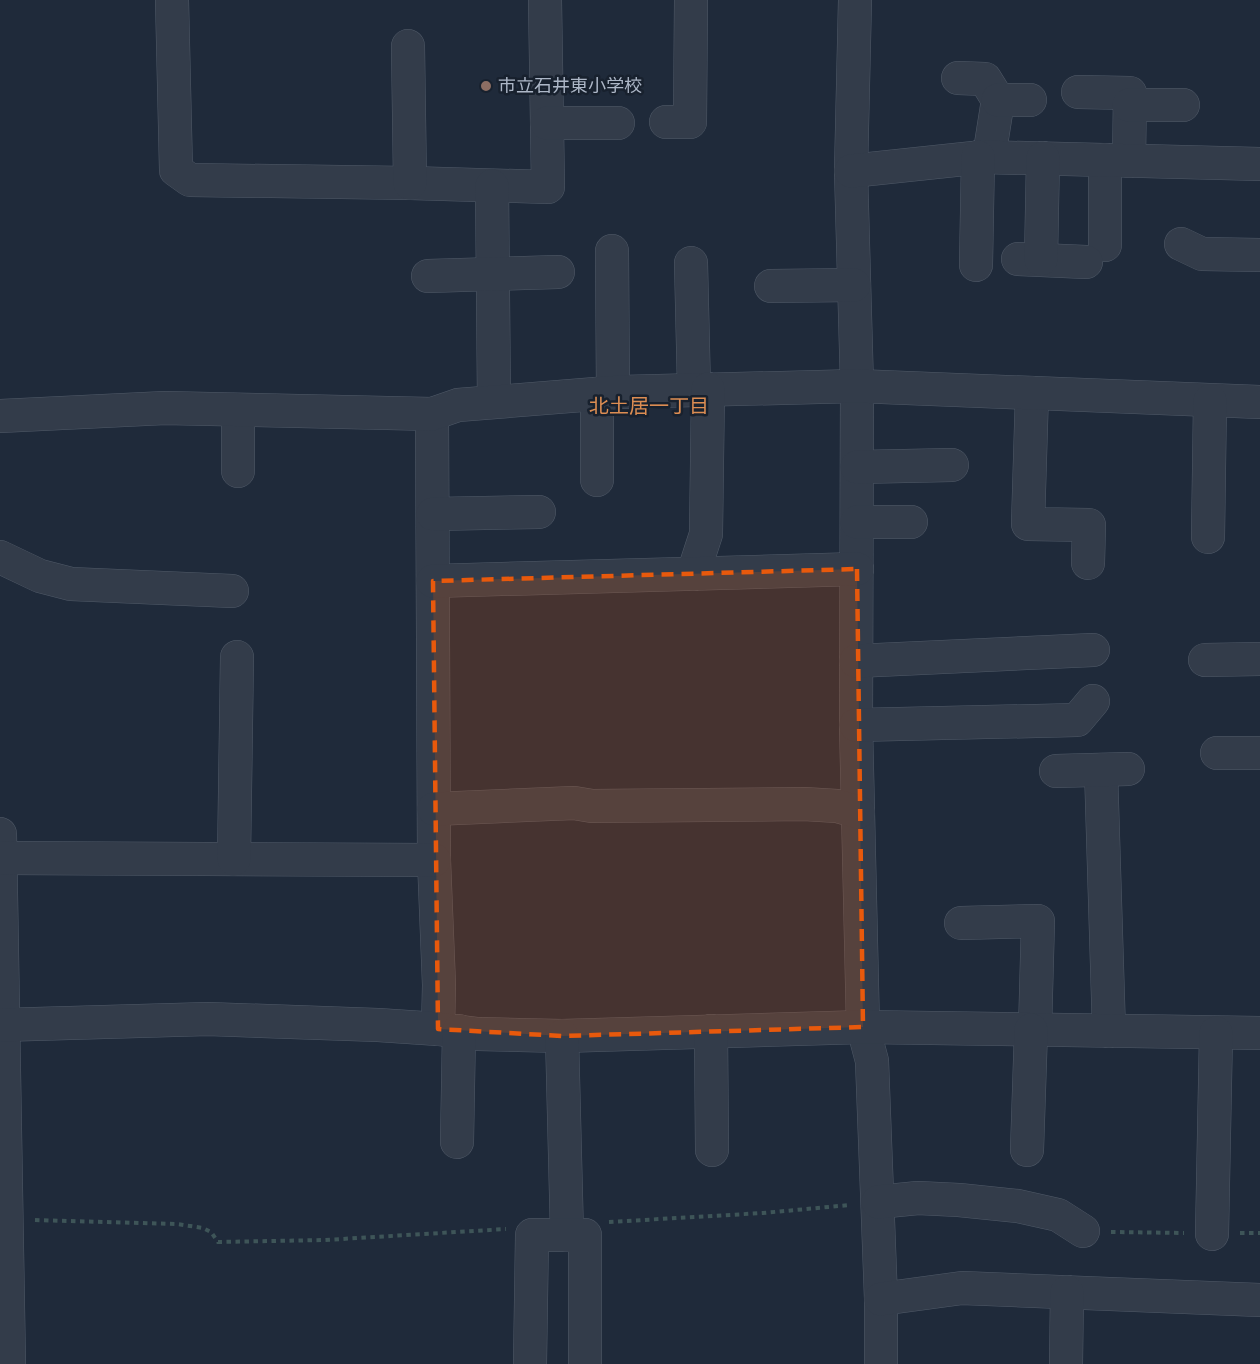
<svg xmlns="http://www.w3.org/2000/svg" width="1260" height="1364" viewBox="0 0 1260 1364" font-family="Helvetica,'Noto Sans JP',sans-serif">
	<style>
		.lines { fill: none; stroke-linecap: round; stroke-linejoin: round }
		.minor-casing { stroke: #505a68; stroke-width: 34 }
		.path { stroke: #3e5558; stroke-width: 4; stroke-dasharray: 4.5 4.5; stroke-linecap: butt }
		.minor { stroke: #333c4a; stroke-width: 33 }
		.marked { fill: #e8590c; fill-opacity: 0.2; stroke: #e8590c; stroke-width: 4.5; stroke-dasharray: 12 8; stroke-linejoin: round }
		.education-dot { fill: #8d6e63; stroke: #18212e; stroke-width: 2 }
		.labels { text-anchor: middle; dominant-baseline: central; stroke-width: 5; stroke-linejoin: round; paint-order: stroke }
		.poi-label { font-size: 18px; fill: #adb7c7; stroke: #18212e; text-anchor: start }
		.neighbourhood-label { font-size: 20px; fill: #dc8d53; stroke: #18212e }
	</style>
	<rect width="100%" height="100%" fill="#1f2a3a"/>
	<g class="lines">
		<!-- minor casing -->
		<g class="minor-casing">
			<g id="minor">
				<path d="M172 0 176 170 190 180 410 183 548 187 545 0"/>
				<path d="M855 0 851 171 857 386 856 725 863 1027 872 1061 881 1299V1364"/>
				<path d="M408 46 410 183"/>
				<path d="M958 78 985 79 998 100 989 157"/>
				<path d="M1078 92 1130 93 1129 161"/>
				<path d="M998 100H1030"/>
				<path d="M1129 105H1183"/>
				<path d="M666 122H690L691 0"/>
				<path d="M547 123H618"/>
				<path d="M1105 160V245"/>
				<path d="M851 171 983 157 1260 164"/>
				<path d="M492 186 494 401"/>
				<path d="M1181 244 1202 254 1260 255"/>
				<path d="M612 251 613 392"/>
				<path d="M1018 259 1086 262"/>
				<path d="M1041 259 1043 158"/>
				<path d="M691 263 694 389"/>
				<path d="M976 265 978 157"/>
				<path d="M428 276 558 272"/>
				<path d="M771 286 854 285"/>
				<path d="M1032 393 1028 524 1089 525 1088 563"/>
				<path d="M597 394V480"/>
				<path d="M238 410V471"/>
				<path d="M432 414 434 860 439 985 438 1029"/>
				<path d="M0 416 165 408 432 414 458 405 620 392 857 386 1260 402"/>
				<path d="M857 467 952 465"/>
				<path d="M433 514 539 512"/>
				<path d="M857 522H911"/>
				<path d="M1208 537 1210 401"/>
				<path d="M0 557 40 576 71 584 232 591"/>
				<path d="M693 574 706 534 708 389"/>
				<path d="M433 581 857 569"/>
				<path d="M1205 660 1260 659"/>
				<path d="M856 661 1093 650"/>
				<path d="M856 725 1077 720 1093 701"/>
				<path d="M1217 753H1260"/>
				<path d="M1101 770 1109 1031"/>
				<path d="M1056 771 1128 769"/>
				<path d="M434 809 574 803 592 806 804 804 837 806 858 812"/>
				<path d="M0 834 9 1364"/>
				<path d="M0 858 434 860"/>
				<path d="M234 859 237 657"/>
				<path d="M961 923 1038 921 1035 1030"/>
				<path d="M0 1025 208 1019 378 1025 438 1029 478 1034 562 1036 863 1027 1260 1033"/>
				<path d="M711 1031 712 1150"/>
				<path d="M562 1036 567 1235"/>
				<path d="M457 1142 459 1031"/>
				<path d="M1027 1150 1031 1030"/>
				<path d="M878 1202 918 1198 959 1200 1018 1206 1058 1215 1083 1231"/>
				<path d="M1212 1234 1216 1033"/>
				<path d="M881 1299 962 1288 1260 1300"/>
				<path d="M530 1364 532 1235H585V1364"/>
				<path d="M1066 1364 1067 1292"/>
			</g>
		</g>
		<!-- path -->
		<g class="path">
			<path d="M35 1220 177 1224 203 1228 211 1232 218 1242 325 1240 506 1229"/>
			<path d="M609 1222 763 1213 850 1205"/>
			<path d="M1111 1232 1184 1233"/>
			<path d="M1240 1233H1260"/>
		</g>
		<!-- minor -->
		<use href="#minor" class="minor"/>
	</g>
	<!-- marked area -->
	<path class="marked" d="M857 569 863 1027 562 1036 438 1029 433 581Z"/>
	<!-- markers -->
	<circle class="education-dot" cx="486" cy="86" r="6"/>
	<g class="labels">
		<!-- poi labels -->
		<g class="poi-label">
			<text x="498" y="86">市立石井東小学校</text>
		</g>
		<!-- neighbourhood labels -->
		<g class="neighbourhood-label">
			<text x="649" y="406">北土居一丁目</text>
		</g>
	</g>
</svg>
